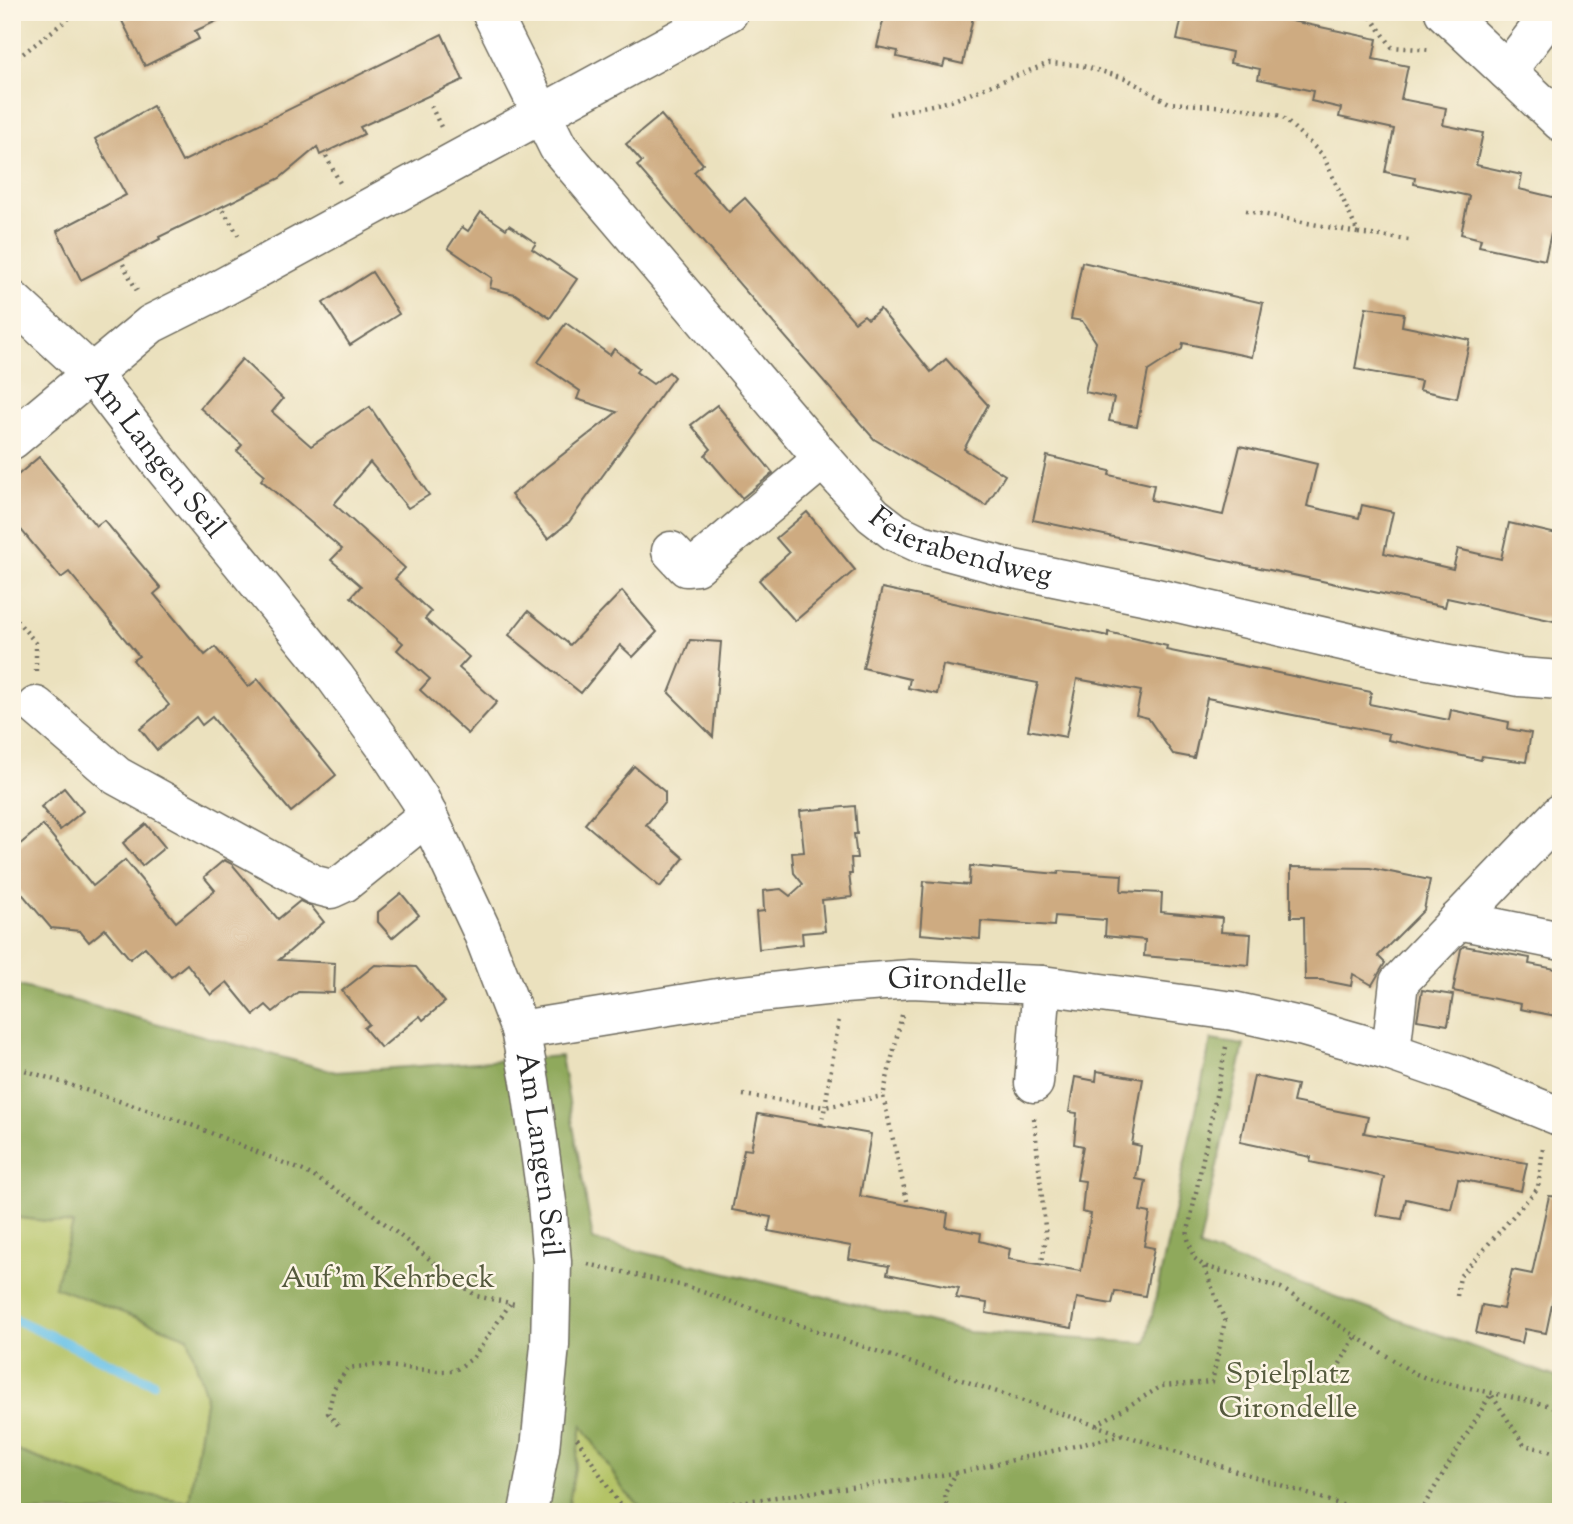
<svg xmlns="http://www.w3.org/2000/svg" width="1573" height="1524" viewBox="0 0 1573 1524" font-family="'Sorts Mill Goudy',serif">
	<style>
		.green { fill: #b4c366; stroke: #707748; stroke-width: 2 }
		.forest { fill: #8fa95b; stroke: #5d6a43; stroke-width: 2 }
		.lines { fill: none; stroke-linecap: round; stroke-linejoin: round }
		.stream { stroke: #6bc2e8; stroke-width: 10 }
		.building { fill: #ceab81 }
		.minor-casing { stroke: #6e6b5e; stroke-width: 41 }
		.path { stroke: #6e6b5e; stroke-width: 4.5; stroke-dasharray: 2 5; stroke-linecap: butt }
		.minor { stroke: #fff; stroke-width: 38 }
		.labels { text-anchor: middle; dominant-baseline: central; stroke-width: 5; stroke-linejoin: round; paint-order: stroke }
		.street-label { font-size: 30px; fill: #2b2b2b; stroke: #fcf5e5 }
		.park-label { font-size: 30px; fill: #54593d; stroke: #fcf5e5 }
	</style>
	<rect width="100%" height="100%" fill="#fcf5e5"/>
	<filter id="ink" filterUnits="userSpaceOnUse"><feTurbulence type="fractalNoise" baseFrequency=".0143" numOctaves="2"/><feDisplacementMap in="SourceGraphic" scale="14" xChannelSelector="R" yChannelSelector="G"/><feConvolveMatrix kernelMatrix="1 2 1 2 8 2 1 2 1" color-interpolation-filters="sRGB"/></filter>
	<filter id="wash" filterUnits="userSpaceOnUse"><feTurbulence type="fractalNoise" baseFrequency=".00686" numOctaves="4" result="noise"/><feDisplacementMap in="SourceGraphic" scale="28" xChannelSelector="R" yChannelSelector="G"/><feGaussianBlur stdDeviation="1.57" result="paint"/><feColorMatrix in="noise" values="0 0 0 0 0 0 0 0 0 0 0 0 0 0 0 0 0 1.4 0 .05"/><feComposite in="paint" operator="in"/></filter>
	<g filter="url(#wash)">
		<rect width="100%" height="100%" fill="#ebe1be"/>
		<!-- green -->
		<g class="green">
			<path d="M12 1217 73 1224 55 1287 188 1337 206 1396 189 1502 131 1492 12 1449Z"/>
			<path d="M582 1424 625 1492 647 1512H575L568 1510Z"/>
		</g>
		<!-- forest -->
		<path class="forest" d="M12 984 336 1072 561 1056 593 1240 968 1332 1146 1343 1211 1040 1244 1045 1199 1247 1561 1379V1512H647L625 1492 582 1425 568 1509 575 1512H12V1449L131 1492 189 1502 206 1396 188 1337 54 1287 73 1224 12 1217Z"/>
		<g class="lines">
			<!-- stream -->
			<path class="stream" d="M12 1318 153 1383"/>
		</g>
		<g id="blocks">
			<!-- building -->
			<g class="building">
				<path d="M140 12H236L195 31 199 39 145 66 122 21Z"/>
				<path d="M885 12H974L963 64 945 60 943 67 897 57 898 51 877 47Z"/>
				<path d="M1183 12H1288L1287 20 1377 39 1373 59 1408 66 1401 99 1446 108 1443 125 1483 133 1476 165 1522 175 1519 189 1561 199V235L1551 233 1545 260 1479 246 1481 239 1461 234 1469 196 1414 184 1415 178 1385 172 1394 129 1339 117 1341 108 1311 101 1313 91 1258 79 1260 69 1230 63 1232 52 1177 40Z"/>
				<path d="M442 34 463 80 360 127 364 134 320 155 317 147 280 178 159 237 160 239 81 280 57 231 126 195 95 139 153 106 182 162Z"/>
				<path d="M661 115 703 164 694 172 729 212 745 198 855 322 864 315 868 319 880 309 931 372 946 359 988 405 964 449 1005 475 986 506 874 439 637 166 642 162 626 144Z"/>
				<path d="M481 212 506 229 509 225 536 243 532 249 577 279 550 318 515 294 490 288 492 278 448 248 462 227 468 231Z"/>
				<path d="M1082 262 1263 303 1252 357 1183 343 1182 349 1148 371 1137 426 1109 421 1114 398 1085 392 1096 342 1082 321 1071 319Z"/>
				<path d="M372 272 399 314 350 345 323 303Z"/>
				<path d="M1366 307 1404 313 1402 326 1470 340 1457 398 1419 390 1421 381 1355 369Z"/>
				<path d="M566 323 610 355 614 349 639 368 636 372 653 384 669 372 674 377 569 522 548 539 511 495 617 412 577 399 580 391 538 362Z"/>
				<path d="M242 359 283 399 272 412 311 446 370 407 429 495 408 508 370 462 334 504 405 568 395 579 431 612 425 619 469 657 459 668 497 702 468 734 420 690 430 679 397 650 403 643 351 597 361 586 331 560 342 549 261 480 265 475 237 451 242 445 200 408Z"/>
				<path d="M717 405 773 473 742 498 705 455 711 449 691 425Z"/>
				<path d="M1240 446 1317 464 1307 506 1359 518 1362 505 1393 512 1384 553 1453 569 1458 549 1501 559 1509 523 1561 535V618L1555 617 1554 621 1447 598 1445 607 1033 520 1047 456 1110 471 1109 475 1154 485 1151 500 1223 515Z"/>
				<path d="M39 457 96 526 104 520 161 588 154 594 205 655 215 647 248 687 258 679 336 775 291 812 212 717 202 725 196 717 157 750 140 729 169 705 133 660 139 656 69 572 61 578 12 519V480Z"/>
				<path d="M807 512 855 570 795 621 759 580 789 553 776 538Z"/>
				<path d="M882 588 1108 636V632L1167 646 1166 650 1371 692 1369 704 1449 720 1451 710 1509 722 1508 729 1531 733 1526 762 1482 756 1481 760 1388 740 1389 734 1207 698 1194 758 1173 754 1148 718 1136 715 1141 691 1077 679 1066 737 1028 730 1038 683 943 665 937 694 908 688 910 679 863 668Z"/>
				<path d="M622 591 657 632 633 657 620 645 581 693 509 635 528 611 570 645Z"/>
				<path d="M690 640 721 642 713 737 669 693Z"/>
				<path d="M634 766 665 792V802L646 825 684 858 660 887 585 824Z"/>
				<path d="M64 788 83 811 60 830 41 807Z"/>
				<path d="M855 806 857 834H854L857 858H851L852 874H849L852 897 822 900 825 931 802 933 803 944 759 949 756 912 764 911 763 891 781 889 790 896 803 884 794 873 792 853 804 852 800 811Z"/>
				<path d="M146 824 165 847 142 866 123 843Z"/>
				<path d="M43 825 93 886 125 860 176 922 215 890 204 877 224 860 232 864 278 919 300 901 311 906 324 922 279 960 335 963 334 993 298 992 273 1012 266 1005 254 1015 227 982 211 995 187 964 171 977 145 947 130 959 105 929 89 942 80 931 51 928 12 882V851Z"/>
				<path d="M970 866 1058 874 1059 871 1122 875 1121 891 1162 893 1161 912 1222 918 1221 932 1251 934 1249 965 1144 956 1145 940 1105 936 1106 920 1055 916 1054 926 981 921 980 939 920 934 924 881 969 885Z"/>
				<path d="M1291 867 1370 868 1430 880 1424 910 1378 956 1385 963 1372 985 1353 974 1351 986 1321 980H1305L1304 917H1291Z"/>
				<path d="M401 893 419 915 392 938 378 922V912Z"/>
				<path d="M1464 946 1530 958 1529 964 1561 970V1017L1520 1009 1521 1004 1453 991 1461 949Z"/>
				<path d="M375 965 416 967 445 1002 423 1020 420 1016 381 1048 364 1028 369 1024 342 991Z"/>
				<path d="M1422 990 1453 995 1448 1025 1417 1020Z"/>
				<path d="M1097 1071 1143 1079 1132 1144 1141 1146 1136 1179 1146 1181 1140 1211 1150 1213 1144 1246 1154 1248 1145 1296 1115 1291 1112 1304 1077 1298 1072 1328 986 1313 987 1303 956 1298 959 1288 887 1274 889 1266 849 1259 851 1246 768 1231 771 1217 732 1210 744 1149 751 1150 758 1114 871 1134 860 1196 948 1213 946 1227 981 1233 980 1241 1010 1249 1008 1259 1081 1271 1091 1214 1082 1212 1085 1181 1077 1180 1083 1146 1074 1144 1077 1113 1069 1112 1075 1077 1096 1081Z"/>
				<path d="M1254 1076 1297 1085 1293 1102 1368 1117 1364 1133 1527 1163 1521 1191 1458 1179 1451 1209 1406 1199 1402 1219 1376 1215 1384 1177 1310 1162 1311 1157 1240 1142Z"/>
				<path d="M1549 1196 1561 1197V1297L1554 1295 1546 1333 1525 1329 1522 1343 1476 1333 1482 1305 1503 1309 1512 1270 1532 1274Z"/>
			</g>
		</g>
	</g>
	<g filter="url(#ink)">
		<use href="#blocks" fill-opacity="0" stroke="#6e6b5e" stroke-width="2"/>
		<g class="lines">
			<!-- minor casing -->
			<g class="minor-casing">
				<g id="minor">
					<path id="s1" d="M491 12 558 147 823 459 873 515 895 532 921 544 1014 569 1152 597 1412 657 1520 677 1561 680"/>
					<path d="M1444 12 1561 122"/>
					<path d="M1507 71 1552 12"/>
					<path id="s2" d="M12 300 91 373 160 463 335 677 385 746 420 799 481 929 520 1030 530 1081 547 1202 552 1262 550 1345 540 1449 528 1512"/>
					<path d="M12 440 151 324 209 295 729 12"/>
					<path d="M671 551 686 567 696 566 823 459"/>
					<path d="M36 706 117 776 315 885 331 889 344 883 428 815"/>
					<path d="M1458 920 1561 941"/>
					<path id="s3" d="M520 1030 724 997 844 984 911 979 1042 985 1233 1011 1304 1027 1391 1052 1460 1076 1561 1117"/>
					<path d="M1391 1052 1399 982 1561 813"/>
					<path d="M1034 1083 1042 985"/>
				</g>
			</g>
			<!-- path -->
			<g class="path">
				<path d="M1358 12 1371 17 1392 47 1432 50"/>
				<path d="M12 62 77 12"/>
				<path d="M431 106 441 127"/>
				<path d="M889 114 951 101 1049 63 1079 65 1125 78 1169 103 1244 108 1281 116 1323 155 1358 233 1242 210"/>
				<path d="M326 156 340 183"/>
				<path d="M223 210 240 238"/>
				<path d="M1358 233 1409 240"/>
				<path d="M123 264 137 291"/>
				<path d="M12 615 36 643V672"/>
				<path d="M902 1015 883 1096 908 1205"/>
				<path d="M1226 1047 1187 1236 1194 1258 1204 1266 1281 1288 1412 1372 1428 1379 1561 1408"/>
				<path d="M12 1066 189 1124 306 1172 364 1207 476 1296 515 1304"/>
				<path d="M743 1095 825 1107 839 1019"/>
				<path d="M1034 1118 1046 1237 1042 1263"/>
				<path d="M821 1125 825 1107 883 1096"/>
				<path d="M588 1264 688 1287 1124 1435 1364 1512"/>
				<path d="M1457 1296 1460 1276 1538 1188 1543 1148"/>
				<path d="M1333 1376 1356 1335"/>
				<path d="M338 1425 328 1413 334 1388 348 1368 376 1365 437 1371H454L473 1358 510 1304"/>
				<path d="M1096 1425 1162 1386 1212 1382 1225 1321 1204 1267"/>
				<path d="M577 1438 618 1503 627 1512"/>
				<path d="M692 1512 717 1505 956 1473"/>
				<path d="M947 1512 945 1493 956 1473 1123 1435"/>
				<path d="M1420 1512 1491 1394 1524 1445 1553 1452"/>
			</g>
			<!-- minor -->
			<use href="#minor" class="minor"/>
		</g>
	</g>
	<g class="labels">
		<!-- street labels -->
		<g class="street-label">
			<text stroke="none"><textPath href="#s2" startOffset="210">Am Langen Seil</textPath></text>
			<text stroke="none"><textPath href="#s1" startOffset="730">Feierabendweg</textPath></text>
			<text stroke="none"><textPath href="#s3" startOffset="441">Girondelle</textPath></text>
			<text stroke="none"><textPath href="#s2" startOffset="1024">Am Langen Seil</textPath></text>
		</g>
		<!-- park labels -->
		<g class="park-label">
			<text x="388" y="1279">Auf'm Kehrbeck</text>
			<text x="1288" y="1375">Spielplatz<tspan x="1288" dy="34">Girondelle</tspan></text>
		</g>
	</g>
	<!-- margin -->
	<rect width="1573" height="1524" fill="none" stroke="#fcf5e5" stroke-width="42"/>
</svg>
